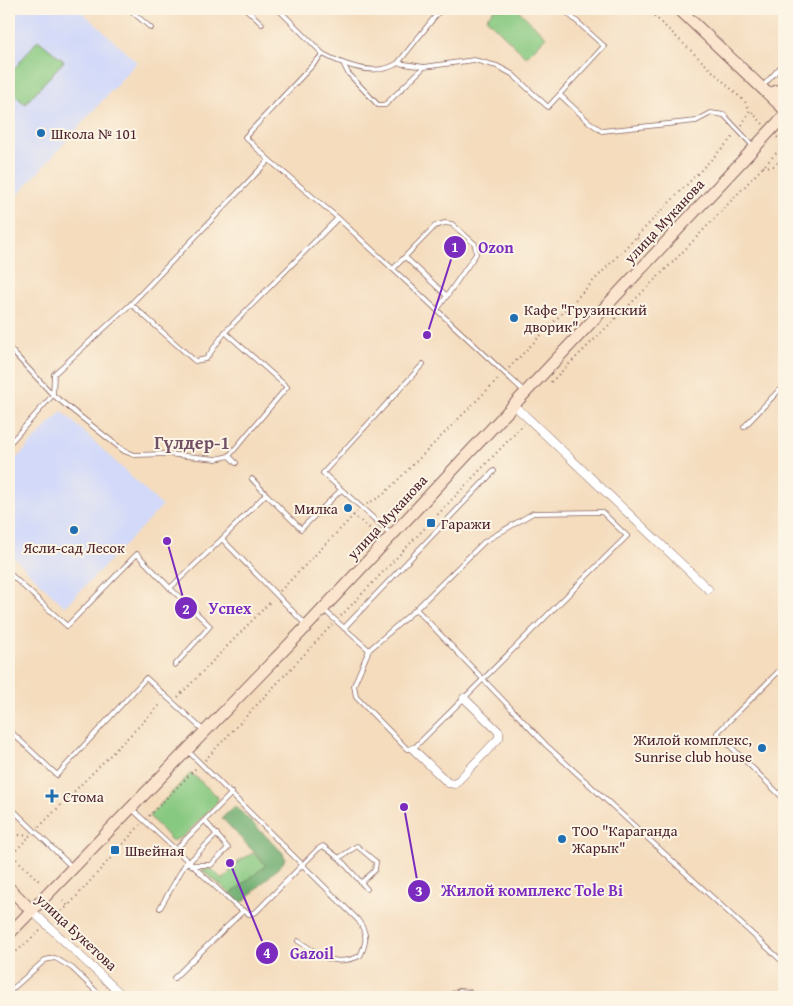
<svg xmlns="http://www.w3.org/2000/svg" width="793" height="1006" viewBox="0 0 793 1006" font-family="'Gentium Book Plus',serif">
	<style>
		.built { fill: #d2d9f9 }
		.green { fill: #88c981; stroke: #697456 }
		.forest { fill: #6ead6f; stroke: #5c664d }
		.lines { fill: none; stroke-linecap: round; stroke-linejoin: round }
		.lane-casing { stroke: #86615e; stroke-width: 5.5 }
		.street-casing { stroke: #86615e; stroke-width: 9 }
		.secondary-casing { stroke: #86615e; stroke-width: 13 }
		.path { stroke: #86615e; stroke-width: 2; stroke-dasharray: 1 4; stroke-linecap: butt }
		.lane { stroke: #fff; stroke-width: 4 }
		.street { stroke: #fff; stroke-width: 8 }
		.secondary { stroke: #fce5cf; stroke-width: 11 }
		.poi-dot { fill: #1f6fb2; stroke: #fcf5e5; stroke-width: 2 }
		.labels { text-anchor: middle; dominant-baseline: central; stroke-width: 4; stroke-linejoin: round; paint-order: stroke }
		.poi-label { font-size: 15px; fill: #4a1f2b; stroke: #fcf5e5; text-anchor: start }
		.street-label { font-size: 15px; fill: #4a1f2b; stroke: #fcf5e5 }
		.quarter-label { font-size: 18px; font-weight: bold; fill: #714f64; stroke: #fcf5e5 }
		.leader { fill: none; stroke: #7b2cbf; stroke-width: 2 }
		.callout-dot { fill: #7b2cbf; stroke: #fcf5e5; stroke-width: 2 }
		.mark-label { font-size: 15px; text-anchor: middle; font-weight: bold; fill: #fff }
		.callout-label { font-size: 16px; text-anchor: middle; font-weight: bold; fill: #7b2cbf; stroke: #fcf5e5; stroke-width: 4; stroke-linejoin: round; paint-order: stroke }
	</style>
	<rect width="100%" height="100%" fill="#fcf5e5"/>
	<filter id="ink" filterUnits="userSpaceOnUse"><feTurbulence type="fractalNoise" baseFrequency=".02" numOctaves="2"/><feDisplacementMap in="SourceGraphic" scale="10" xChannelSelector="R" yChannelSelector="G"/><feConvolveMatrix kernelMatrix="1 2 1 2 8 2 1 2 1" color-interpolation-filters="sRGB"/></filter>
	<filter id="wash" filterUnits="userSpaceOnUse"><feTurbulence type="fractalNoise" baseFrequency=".0096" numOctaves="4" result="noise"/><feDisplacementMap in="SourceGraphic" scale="20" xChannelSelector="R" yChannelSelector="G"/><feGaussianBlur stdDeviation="1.12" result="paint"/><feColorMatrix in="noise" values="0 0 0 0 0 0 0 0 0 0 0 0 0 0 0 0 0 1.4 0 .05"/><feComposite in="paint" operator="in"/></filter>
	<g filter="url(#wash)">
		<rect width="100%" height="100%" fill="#f4dcbd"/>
		<!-- built -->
		<g class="built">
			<path d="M9 9H79L137 62 9 205Z"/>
			<path d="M62 411 162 506 65 607 9 553V466Z"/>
		</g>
		<!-- green -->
		<g class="green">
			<path d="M495 9H517L546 37 526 57 486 18Z"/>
			<path d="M38 40 64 61 25 104 9 90V75Z"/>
			<path d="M191 773 218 797 217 802 184 836 172 841 149 816Z"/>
			<path d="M253 853 266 865 231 894 202 870 212 869 223 880 239 861Z"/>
		</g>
		<!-- forest -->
		<path class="forest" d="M235 806 283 853 285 858 283 863 241 904 231 894 266 865 222 818Z"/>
	</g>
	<g filter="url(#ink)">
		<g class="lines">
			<!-- lane casing -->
			<g class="lane-casing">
				<g id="lane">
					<path d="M129 9 151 28"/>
					<path d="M246 9 262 24"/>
					<path d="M278 9 323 54"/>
					<path d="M398 63 424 67 474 60 497 66 512 74 548 107 604 46 563 9"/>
					<path d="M344 65 348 73 378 105H385L424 67"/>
					<path d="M763 86 784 63"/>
					<path d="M560 95 589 122 602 131 696 121 711 113 724 115 754 147"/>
					<path d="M269 160 338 218 525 392"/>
					<path d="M405 257 447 296"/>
					<path d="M393 269 435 226 445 223 452 224 475 244 476 254 437 310"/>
					<path d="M131 304 195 361 206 359 225 332"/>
					<path d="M9 348 53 395 124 451 134 455 167 454 216 459 229 456"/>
					<path d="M744 427 784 385"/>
					<path d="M9 444 53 395 54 374 131 304 269 160 245 137 323 54C344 65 375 78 398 63L441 9"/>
					<path d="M236 463 229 456 287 387 225 332 338 218"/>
					<path d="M252 479 266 494"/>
					<path d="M602 512 627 536 413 749H407L356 697 354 685 369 650 416 609 484 542 533 513Z"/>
					<path d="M391 534 323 473 423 364"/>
					<path d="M9 573 67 626 137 554 170 588"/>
					<path d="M416 609 546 745 784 963"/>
					<path d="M324 610 369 650"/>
					<path d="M306 625 222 539 266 494 301 529 341 490"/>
					<path d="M344 628 494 471"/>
					<path d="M175 665 210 626 170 588 222 539"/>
					<path d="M784 666 717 733 784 799"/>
					<path d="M9 730 57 775 146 678 203 730"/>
					<path d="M188 751 358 920C368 934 367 942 360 956 332 968 321 955 298 941"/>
					<path d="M9 806 72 867"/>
					<path d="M132 809 237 907 249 914 256 912 318 849 323 846 339 858 367 889"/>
					<path d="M175 850 232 793"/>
					<path d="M339 858 357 846 376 862 375 870 361 883"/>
					<path d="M188 863 217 834"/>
					<path d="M191 865H211L228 848 205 821"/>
					<path d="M160 908 187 861"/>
					<path d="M174 978 243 911"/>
					<path d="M9 992 45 960 55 958 72 968 102 997"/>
					<path d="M446 997 459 991 470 992 474 997"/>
				</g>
			</g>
			<!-- street casing -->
			<g class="street-casing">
				<g id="street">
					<path d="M513 404 708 589"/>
					<path d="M413 749 448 783 455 784 499 738V732L464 698"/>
					<path d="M31 910 124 997"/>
				</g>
			</g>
			<!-- secondary casing -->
			<g class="secondary-casing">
				<g id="secondary">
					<path d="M679 9 784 109"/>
					<path d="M769 94 784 88"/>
					<path d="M9 888 31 910"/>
					<path d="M9 934 307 626 784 116"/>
				</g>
			</g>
			<!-- path -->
			<g class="path">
				<path d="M647 9 746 103 750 110"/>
				<path d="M742 125 750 110 763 124"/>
				<path d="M777 137 784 143"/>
				<path d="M763 167 774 166 784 157"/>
				<path d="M637 238 648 248"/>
				<path d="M509 368 735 135"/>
				<path d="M551 382 675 260 784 145"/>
				<path d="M367 504 383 495 500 377"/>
				<path d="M353 515 372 530"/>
				<path d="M280 591 357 512"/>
				<path d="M341 616 524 424"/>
				<path d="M178 697 272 600"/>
				<path d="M205 760 332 625"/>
				<path d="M149 816 196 768"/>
				<path d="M39 827 162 703"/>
				<path d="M9 834 31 836"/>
				<path d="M9 852 41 883"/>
				<path d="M9 857 30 836"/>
				<path d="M63 901 68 906 140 825"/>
				<path d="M54 918 68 906"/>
				<path d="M9 958 41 930"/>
			</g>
			<!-- lane -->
			<use href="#lane" class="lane"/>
			<!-- street -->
			<use href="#street" class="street"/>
			<!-- secondary -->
			<use href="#secondary" class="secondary"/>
		</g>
	</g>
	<!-- markers -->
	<g class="poi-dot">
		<circle cx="41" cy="133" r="5"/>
		<circle cx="514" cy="318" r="5"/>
		<circle cx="348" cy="508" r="5"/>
		<rect x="426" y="518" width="10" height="10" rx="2.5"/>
		<circle cx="74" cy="530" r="5"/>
		<circle cx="762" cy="748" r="5"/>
		<path d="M49.5 788.5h5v5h5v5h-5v5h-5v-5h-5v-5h5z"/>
		<circle cx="562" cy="839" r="5"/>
		<rect x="110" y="845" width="10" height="10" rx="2.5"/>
	</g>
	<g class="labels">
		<!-- poi labels -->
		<g class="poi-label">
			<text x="51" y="133">Школа № 101</text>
			<text x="524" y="309">Кафе "Грузинский<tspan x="524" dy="17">дворик"</tspan></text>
			<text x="338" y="508" text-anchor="end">Милка</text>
			<text x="441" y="523">Гаражи</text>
			<text x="74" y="547" text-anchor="middle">Ясли-сад Лесок</text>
			<text x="752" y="739" text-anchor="end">Жилой комплекс,<tspan x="752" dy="17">Sunrise club house</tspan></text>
			<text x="63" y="796">Стома</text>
			<text x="572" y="830">ТОО "Караганда<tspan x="572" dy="17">Жарык"</tspan></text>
			<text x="125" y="850">Швейная</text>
		</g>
		<!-- street labels -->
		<g class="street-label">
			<text transform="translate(664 221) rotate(-47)">улица Муканова</text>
			<text transform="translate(387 517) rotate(-47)">улица Муканова</text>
			<text transform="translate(77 932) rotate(43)">улица Букетова</text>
		</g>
		<!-- quarter labels -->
		<g class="quarter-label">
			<text x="192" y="442">Гүлдер-1</text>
		</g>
	</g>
	<!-- callouts -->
	<path class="leader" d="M427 335L455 247M167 541L186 608M404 807L419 891M230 863L267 953"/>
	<g class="callout-dot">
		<circle cx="427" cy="335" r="5"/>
		<circle cx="167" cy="541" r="5"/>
		<circle cx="404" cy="807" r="5"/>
		<circle cx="230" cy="863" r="5"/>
		<circle cx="455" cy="247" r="12"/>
		<circle cx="186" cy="608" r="12"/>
		<circle cx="419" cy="891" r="12"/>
		<circle cx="267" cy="953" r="12"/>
	</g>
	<g class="mark-label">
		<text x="455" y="252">1</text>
		<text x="186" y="614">2</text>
		<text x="419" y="896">3</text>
		<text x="267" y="958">4</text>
	</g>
	<g class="callout-label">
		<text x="496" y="253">Ozon</text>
		<text x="230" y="614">Успех</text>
		<text x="532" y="896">Жилой комплекс Tole Bi</text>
		<text x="312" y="959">Gazoil</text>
	</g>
	<!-- margin -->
	<rect width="793" height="1006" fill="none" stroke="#fcf5e5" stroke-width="30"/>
</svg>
